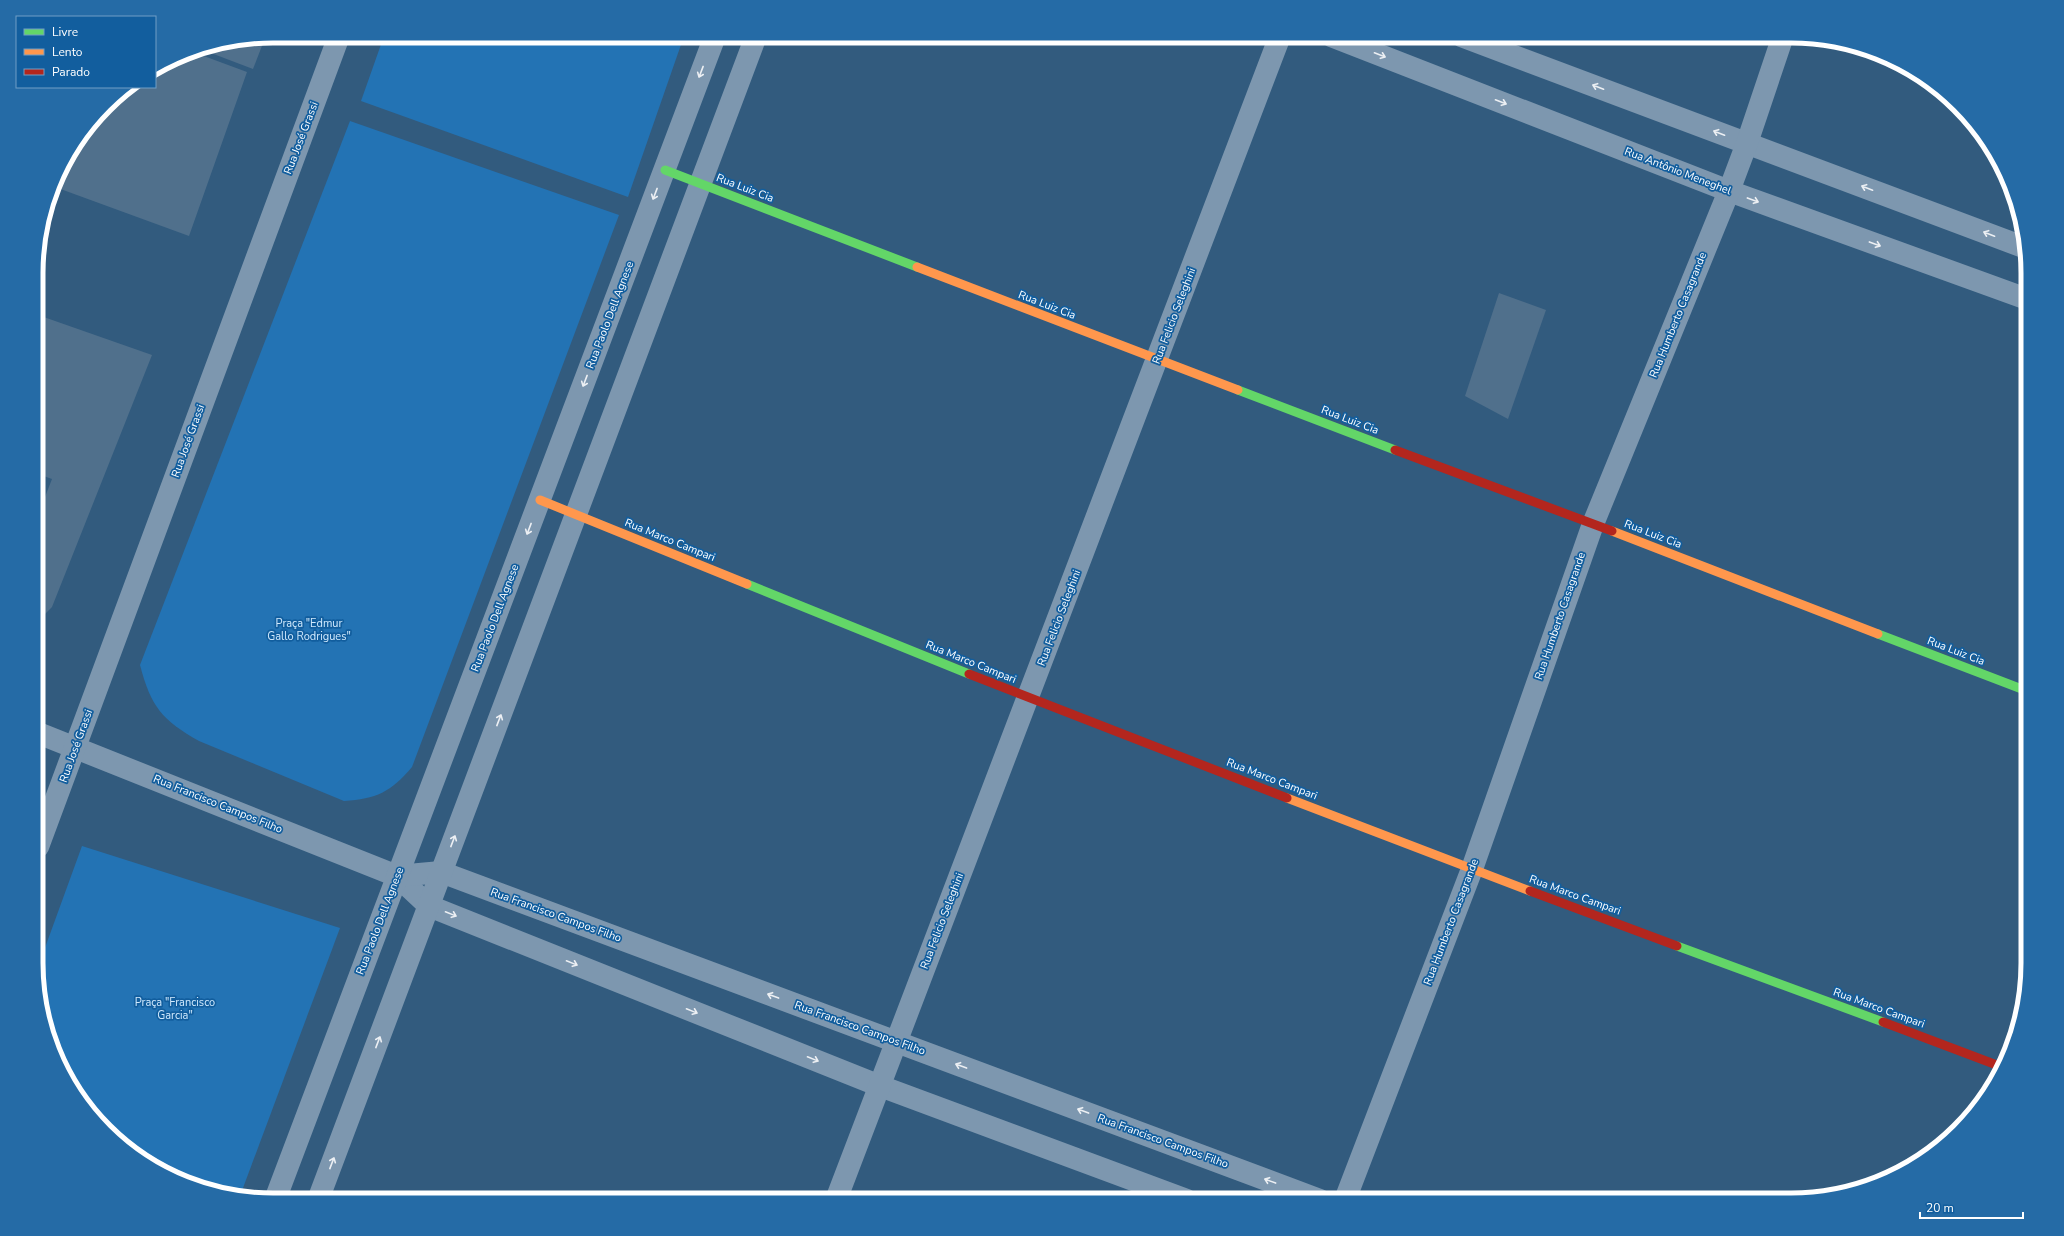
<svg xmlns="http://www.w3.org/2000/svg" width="2064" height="1236" viewBox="0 0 2064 1236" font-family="'Nunito Sans',sans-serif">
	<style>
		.green { fill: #2373b4 }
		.building { fill: #50708c }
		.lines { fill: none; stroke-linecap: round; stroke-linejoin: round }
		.street { stroke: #7d97af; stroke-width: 22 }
		.fast { stroke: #63d668; stroke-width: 9 }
		.slow { stroke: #ff974d; stroke-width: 9 }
		.jam { stroke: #b3261e; stroke-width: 9 }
		.oneway { stroke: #eceff3 }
		.labels { text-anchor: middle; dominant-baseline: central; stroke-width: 3.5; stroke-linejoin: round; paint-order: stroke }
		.street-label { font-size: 11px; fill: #fff; stroke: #125e9e }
		.park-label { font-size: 11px; fill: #d1eafe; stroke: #125e9e }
		.rim { fill: none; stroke: #fff; stroke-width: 5 }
	</style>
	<rect width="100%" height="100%" fill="#325b7e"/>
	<!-- green -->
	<g class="green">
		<path d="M384 36H684L628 197 361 101Z"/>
		<path d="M350 121 619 215 412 767C391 792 376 799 344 801L199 741C162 720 151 707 140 665Z"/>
		<path d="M82 846 340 928 240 1196 211 1192 154 1168 106 1131 76 1094 49 1039 38 994V967Z"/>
	</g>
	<!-- building -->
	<g class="building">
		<path d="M265 38 253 69 203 50Z"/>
		<path d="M193 52 247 72 189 236 55 187 61 168 117 95 129 87H155V71L183 54Z"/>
		<path d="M1499 293 1546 310 1508 419 1465 396Z"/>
		<path d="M38 315 152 355 52 607 38 621V515L52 479 38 474Z"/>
	</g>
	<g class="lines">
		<!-- street -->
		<g class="street">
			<path d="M1331 36 1729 191 2027 299"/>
			<path d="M1461 36 2026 248"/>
			<path d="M38 733 397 876 429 906 880 1086 1187 1200"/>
			<path d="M38 847 339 36"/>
			<path d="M397 876 441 872 1320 1200"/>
			<path d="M275 1200 715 36"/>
			<path d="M318 1200 756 36"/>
			<path d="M836 1200 1280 36"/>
			<path d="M1345 1200 1472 869 1593 524 1729 191 1747 143 1783 36"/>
		</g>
		<!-- fast -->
		<g class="fast">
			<path d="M665 170 917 267"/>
			<path d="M1238 390 1395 450"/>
			<path d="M747 584 969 674"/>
			<path d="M1878 634 2027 691"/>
			<path d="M1677 946 1883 1022"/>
		</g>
		<!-- slow -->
		<g class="slow">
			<path d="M917 267 1238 390"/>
			<path d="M540 500 747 584"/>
			<path d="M1612 531 1878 634"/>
			<path d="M1287 798 1530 891"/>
		</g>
		<!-- jam -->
		<g class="jam">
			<path d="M1395 450 1612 531"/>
			<path d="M969 674 1287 798"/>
			<path d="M1530 891 1677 946"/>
			<path d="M1883 1022 2002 1067"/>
		</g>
	</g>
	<!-- one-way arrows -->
	<defs><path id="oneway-shaft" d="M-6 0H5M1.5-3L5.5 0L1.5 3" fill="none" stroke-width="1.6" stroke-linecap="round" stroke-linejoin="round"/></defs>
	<g class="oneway">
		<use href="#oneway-shaft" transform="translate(1380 55) rotate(21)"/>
		<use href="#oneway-shaft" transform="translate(701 72) rotate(111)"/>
		<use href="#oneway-shaft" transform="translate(1598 87) rotate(-159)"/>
		<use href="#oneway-shaft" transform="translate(1501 102) rotate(21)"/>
		<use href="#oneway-shaft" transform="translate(1719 133) rotate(-159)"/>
		<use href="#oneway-shaft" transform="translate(1867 188) rotate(-159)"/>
		<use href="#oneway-shaft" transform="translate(655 194) rotate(111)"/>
		<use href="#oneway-shaft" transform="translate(1753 200) rotate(20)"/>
		<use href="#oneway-shaft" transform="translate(1989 234) rotate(-159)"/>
		<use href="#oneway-shaft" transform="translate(1875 244) rotate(20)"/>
		<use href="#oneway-shaft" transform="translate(585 381) rotate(111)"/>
		<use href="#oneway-shaft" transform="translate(529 529) rotate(111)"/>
		<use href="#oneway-shaft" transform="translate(499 720) rotate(-69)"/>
		<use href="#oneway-shaft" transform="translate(453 841) rotate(-69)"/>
		<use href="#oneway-shaft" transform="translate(451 914) rotate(22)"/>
		<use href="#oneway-shaft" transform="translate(572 963) rotate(22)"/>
		<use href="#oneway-shaft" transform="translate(773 996) rotate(-160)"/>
		<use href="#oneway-shaft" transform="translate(692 1011) rotate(22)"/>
		<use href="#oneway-shaft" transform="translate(378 1042) rotate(-69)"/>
		<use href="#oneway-shaft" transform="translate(813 1059) rotate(22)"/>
		<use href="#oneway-shaft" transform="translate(961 1066) rotate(-160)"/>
		<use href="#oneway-shaft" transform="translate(1083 1111) rotate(-160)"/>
		<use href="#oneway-shaft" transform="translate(332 1163) rotate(-69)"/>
		<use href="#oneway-shaft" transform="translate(1270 1181) rotate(-160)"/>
	</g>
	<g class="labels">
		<!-- street labels -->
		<g class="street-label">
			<text transform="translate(301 138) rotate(-69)">Rua José Grassi</text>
			<text transform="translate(1678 171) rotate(21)">Rua Antônio Meneghel</text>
			<text transform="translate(745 188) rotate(21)">Rua Luiz Cia</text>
			<text transform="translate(1047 305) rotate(21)">Rua Luiz Cia</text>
			<text transform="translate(610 315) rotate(-69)">Rua Paolo Dell Agnese</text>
			<text transform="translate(1678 315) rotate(-68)">Rua Humberto Casagrande</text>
			<text transform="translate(1174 316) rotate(-69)">Rua Felicio Seleghini</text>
			<text transform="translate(1350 420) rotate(21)">Rua Luiz Cia</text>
			<text transform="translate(188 441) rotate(-70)">Rua José Grassi</text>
			<text transform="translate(1653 534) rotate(21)">Rua Luiz Cia</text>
			<text transform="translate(670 540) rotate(22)">Rua Marco Campari</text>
			<text transform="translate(1560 616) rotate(-71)">Rua Humberto Casagrande</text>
			<text transform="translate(495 618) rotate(-69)">Rua Paolo Dell Agnese</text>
			<text transform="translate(1059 618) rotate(-69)">Rua Felicio Seleghini</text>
			<text transform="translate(1956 651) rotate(21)">Rua Luiz Cia</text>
			<text transform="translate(971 662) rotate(22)">Rua Marco Campari</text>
			<text transform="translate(76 746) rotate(-70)">Rua José Grassi</text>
			<text transform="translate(1272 779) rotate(21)">Rua Marco Campari</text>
			<text transform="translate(218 804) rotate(22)">Rua Francisco Campos Filho</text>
			<text transform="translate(1575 895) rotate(20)">Rua Marco Campari</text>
			<text transform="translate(556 915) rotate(20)">Rua Francisco Campos Filho</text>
			<text transform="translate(380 921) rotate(-69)">Rua Paolo Dell Agnese</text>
			<text transform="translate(942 921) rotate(-69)">Rua Felicio Seleghini</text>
			<text transform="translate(1451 922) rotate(-69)">Rua Humberto Casagrande</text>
			<text transform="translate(1879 1008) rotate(20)">Rua Marco Campari</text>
			<text transform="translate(860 1028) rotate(20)">Rua Francisco Campos Filho</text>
			<text transform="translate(1163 1141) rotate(20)">Rua Francisco Campos Filho</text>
		</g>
		<!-- park labels -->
		<g class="park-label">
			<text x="309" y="623">Praça "Edmur<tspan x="309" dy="13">Gallo Rodrigues"</tspan></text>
			<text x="175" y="1002">Praça "Francisco<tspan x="175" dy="13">Garcia"</tspan></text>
		</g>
	</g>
	<!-- crop -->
	<path d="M0 0H2064V1236H0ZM273 43H1791A230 230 0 0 1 2021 273V963A230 230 0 0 1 1791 1193H273A230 230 0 0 1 43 963V273A230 230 0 0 1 273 43Z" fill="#256ba6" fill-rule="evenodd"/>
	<path class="rim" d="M273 43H1791A230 230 0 0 1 2021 273V963A230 230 0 0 1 1791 1193H273A230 230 0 0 1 43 963V273A230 230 0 0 1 273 43Z"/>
	<!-- legend -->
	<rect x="16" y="16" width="140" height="72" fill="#125e9e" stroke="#719ec5"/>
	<rect x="24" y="29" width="20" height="6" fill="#63d668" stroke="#719ec5"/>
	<text x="52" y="36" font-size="12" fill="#ffffff">Livre</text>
	<rect x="24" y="49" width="20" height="6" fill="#ff974d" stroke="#719ec5"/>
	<text x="52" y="56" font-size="12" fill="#ffffff">Lento</text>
	<rect x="24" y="69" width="20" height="6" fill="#b3261e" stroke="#719ec5"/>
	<text x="52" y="76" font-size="12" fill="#ffffff">Parado</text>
	<!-- scale -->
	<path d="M1920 1212v6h103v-6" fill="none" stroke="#ffffff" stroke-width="2"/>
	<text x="1926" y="1212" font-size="12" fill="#ffffff" stroke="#125e9e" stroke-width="3" paint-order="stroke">20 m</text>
</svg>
